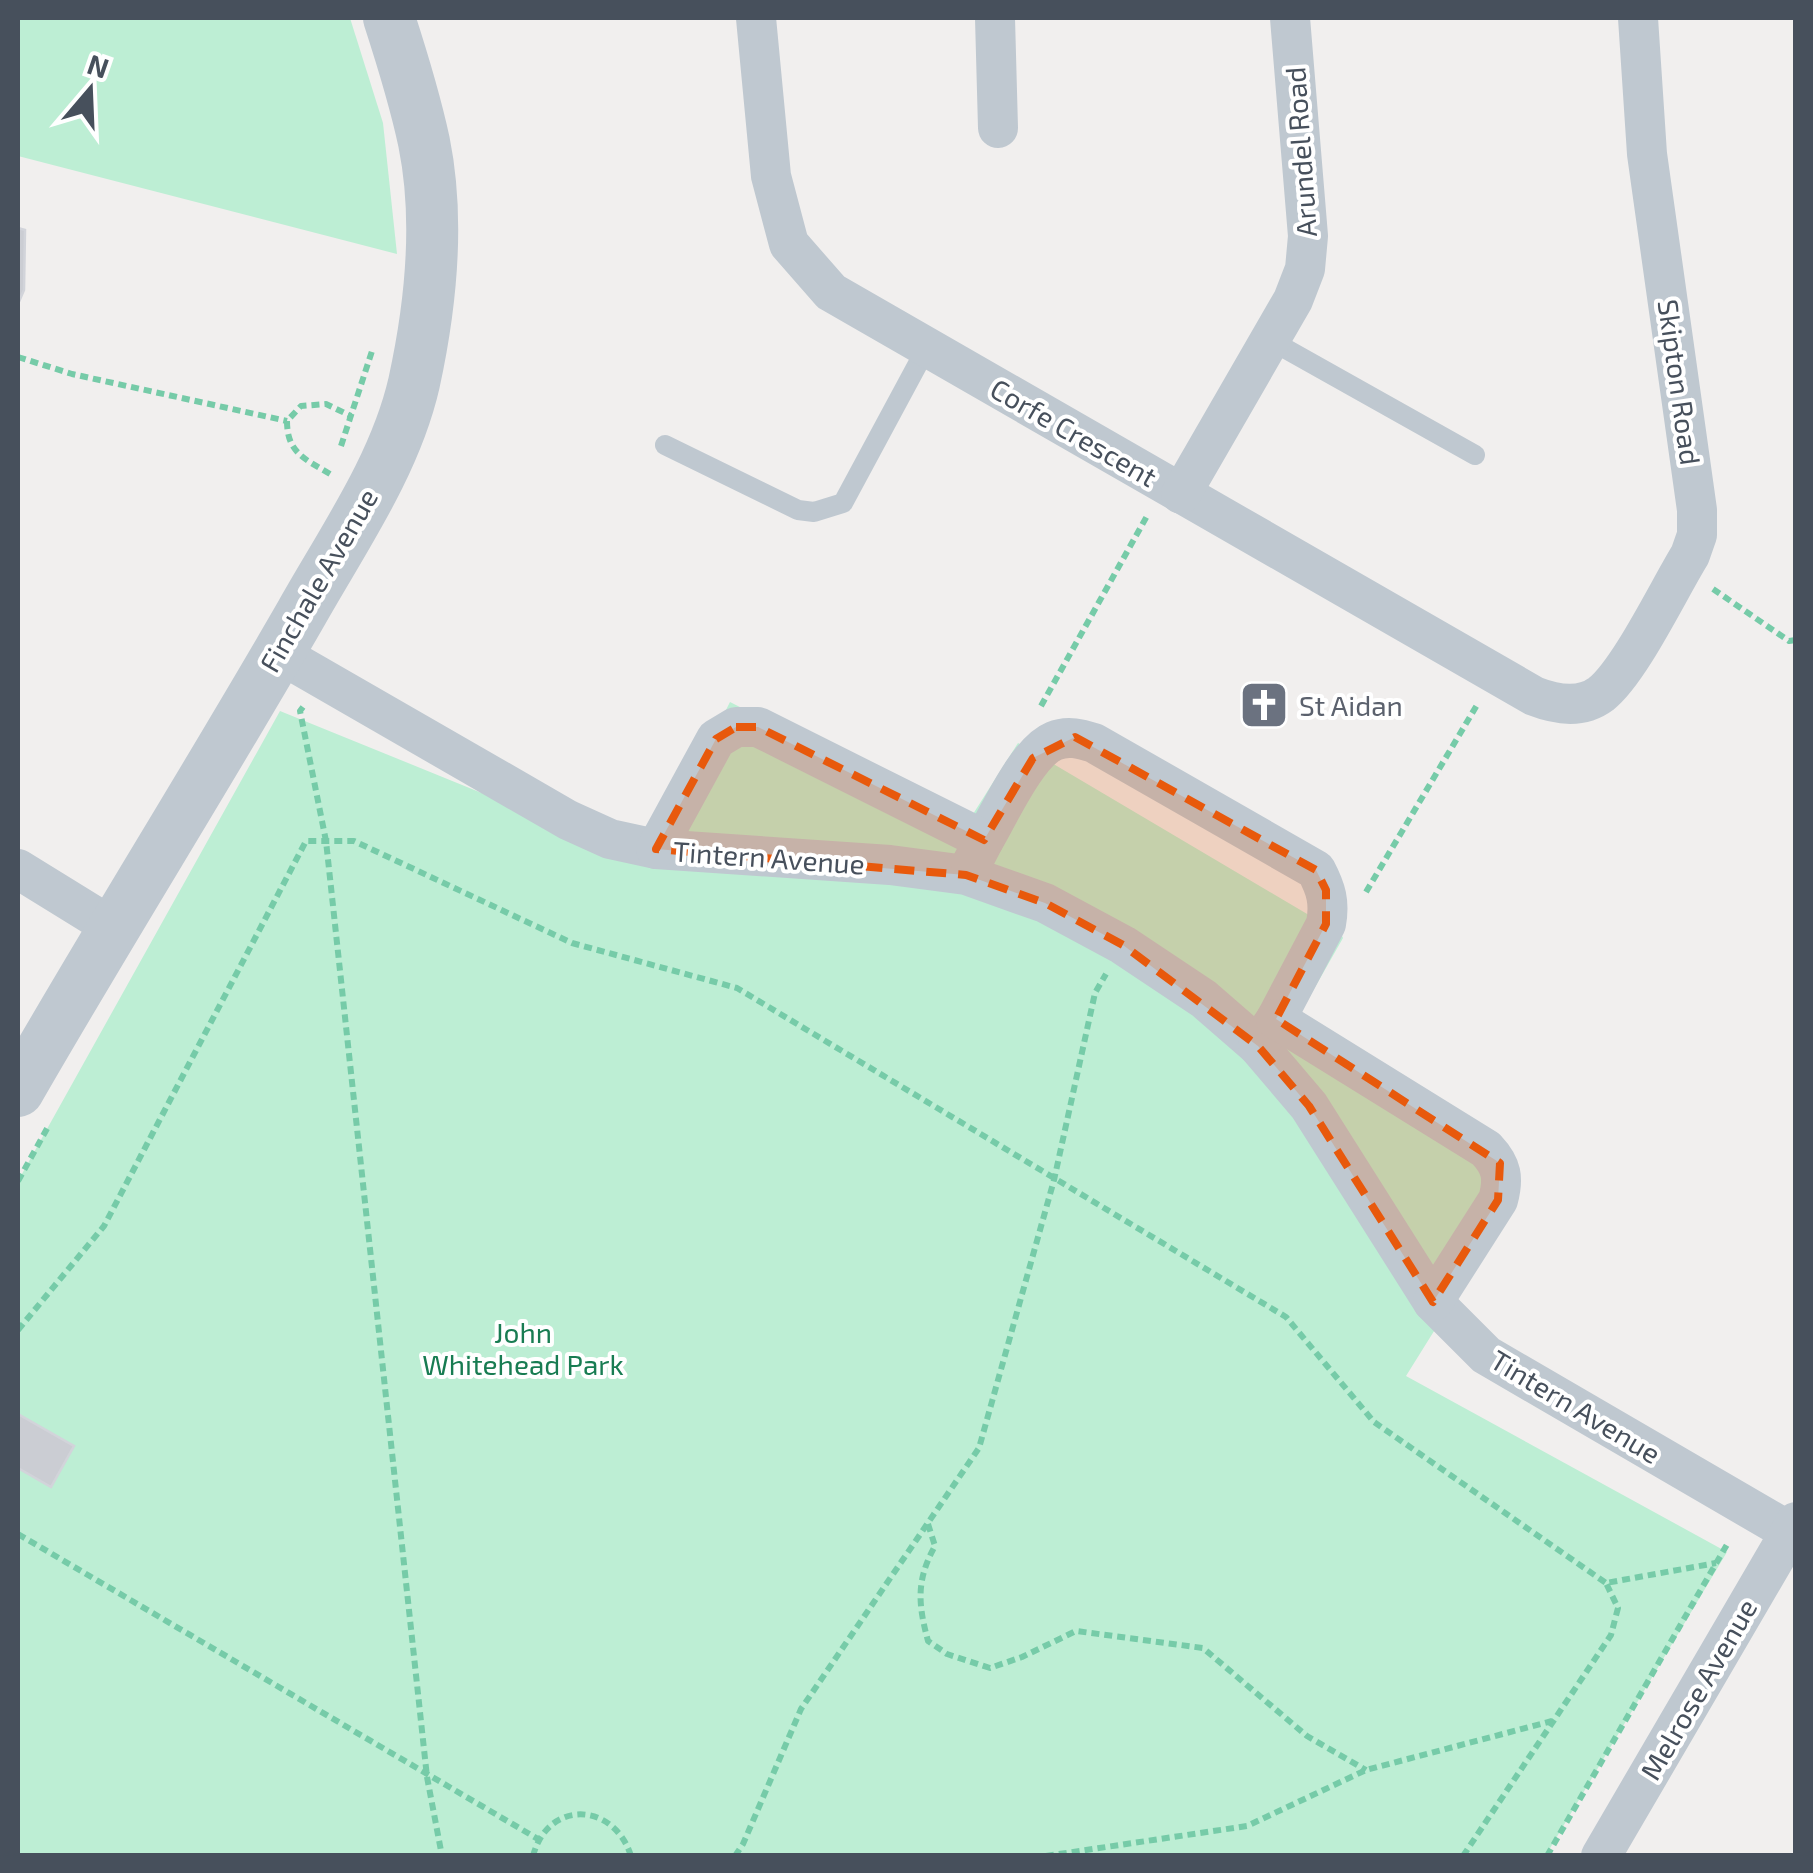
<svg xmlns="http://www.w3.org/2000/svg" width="1813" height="1873" viewBox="0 0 1813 1873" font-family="'Exo 2',sans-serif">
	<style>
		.green { fill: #bdeed4 }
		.building { fill: #cbcdd3; stroke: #d2d4da; stroke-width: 2.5 }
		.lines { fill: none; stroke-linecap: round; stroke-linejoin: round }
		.path { stroke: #76cba8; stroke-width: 6; stroke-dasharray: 8 5; stroke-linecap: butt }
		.service { stroke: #bfc8d0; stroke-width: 20 }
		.minor { stroke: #bfc8d0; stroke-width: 40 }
		.tertiary { stroke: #bfc8d0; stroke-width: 52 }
		.marked { fill: #e8590c; fill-opacity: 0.2; stroke: #e8590c; stroke-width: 8; stroke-dasharray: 20 12; stroke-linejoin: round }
		.labels { text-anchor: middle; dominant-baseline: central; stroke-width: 8; stroke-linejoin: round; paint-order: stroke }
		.street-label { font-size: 28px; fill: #47505c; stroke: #fff }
		.worship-label { font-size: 28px; fill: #5b616d; stroke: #fff; text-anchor: start }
		.park-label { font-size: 28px; fill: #187c52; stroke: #fff }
	</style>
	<rect width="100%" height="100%" fill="#f1efee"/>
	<!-- green -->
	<g class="green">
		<path d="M18 18H350L383 123 397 254 18 156Z"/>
		<path d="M730 702 968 822 1018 743 1341 934 1343 938 1298 1017 1516 1165 1464 1283 1406 1376 1727 1552 1546 1855 18 1856V1181L280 711 642 858 656 849Z"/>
	</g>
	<!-- building -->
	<g class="building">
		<path d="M18 228 25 230 24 290 18 304Z"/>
		<path d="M18 1414 74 1446 51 1487 18 1468Z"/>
	</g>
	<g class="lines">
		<!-- path -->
		<g class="path">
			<path d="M18 357 72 374 287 421"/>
			<path d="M341 446 373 348"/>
			<path d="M330 474C305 459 287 453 287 421L301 406 326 404 351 416"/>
			<path d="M1713 589 1789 641 1796 640"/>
			<path d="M1041 706 1147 516"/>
			<path d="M303 707 300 711 326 841 427 1777 442 1856"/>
			<path d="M1366 892 1477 705"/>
			<path d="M18 1181 49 1125"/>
			<path d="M18 1330 104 1226 306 841H354L572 943 737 988 1286 1317 1374 1422 1606 1583"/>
			<path d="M928 1524 935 1546C916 1580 918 1604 928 1641L947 1654 990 1668 1022 1657 1076 1631 1203 1648 1307 1736 1366 1770"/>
			<path d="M18 1534 538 1839"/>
			<path d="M533 1856C548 1799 614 1802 631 1856"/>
			<path d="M735 1856 743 1844 801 1709 979 1448 1054 1180 1095 993 1106 974"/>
			<path d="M1046 1856 1247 1826 1366 1770 1552 1721"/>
			<path d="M1463 1856 1611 1635 1618 1608 1606 1583 1716 1563"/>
			<path d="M1547 1856 1729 1541"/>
		</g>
		<!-- service -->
		<g class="service">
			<path d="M1270 340 1475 455"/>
			<path d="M665 445 798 510 814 512 843 503 927 347"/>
		</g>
		<!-- minor -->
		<g class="minor">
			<path d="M756 18 771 176 789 244 831 292 1534 696C1557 705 1581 709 1601 694 1630 671 1669 589 1690 555L1697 535V510L1647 154 1638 18"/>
			<path d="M995 18 998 128"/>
			<path d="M1181 494 1293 300 1305 269 1308 236 1290 18"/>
			<path d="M278 653 568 820 610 839 656 849 890 865 966 875 1045 903 1123 945 1204 999 1258 1046 1309 1106 1433 1302 1486 1355 1790 1532"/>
			<path d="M984 840C999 815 1027 752 1054 741 1068 735 1081 739 1094 743L1316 870C1326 889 1330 902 1326 924L1276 1019 1258 1046"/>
			<path d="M656 849 716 739 736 727H758L984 840 971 865"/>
			<path d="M18 869 112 927"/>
			<path d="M1276 1019 1486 1149C1502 1166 1504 1178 1498 1200L1433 1302"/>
			<path d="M1601 1856 1796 1522"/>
		</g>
		<!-- tertiary -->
		<path class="tertiary" d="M18 1091C110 931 209 774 301 614 342 541 395 466 414 383 431 305 440 221 424 142 415 100 402 58 389 18"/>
	</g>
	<!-- marked area -->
	<path class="marked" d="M736 727H758L984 840 1033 758 1075 737 1316 870 1326 890V924L1276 1019 1500 1163 1498 1200 1433 1302 1309 1106 1258 1046 1123 945 1045 903 966 875 656 849 716 739Z"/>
	<!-- icons -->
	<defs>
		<g id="church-square" transform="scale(2.5)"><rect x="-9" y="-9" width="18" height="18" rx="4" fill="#6b7280" stroke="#fff"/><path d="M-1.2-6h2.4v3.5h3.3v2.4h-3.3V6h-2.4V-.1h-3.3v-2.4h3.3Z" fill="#fff"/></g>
	</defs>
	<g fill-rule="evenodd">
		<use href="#church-square" x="1264" y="705"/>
	</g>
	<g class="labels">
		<!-- street labels -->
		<g class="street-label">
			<text transform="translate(1300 152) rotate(-94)">Arundel Road</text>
			<text transform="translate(1680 382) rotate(82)">Skipton Road</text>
			<text transform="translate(1074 432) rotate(30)">Corfe Crescent</text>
			<text transform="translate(318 580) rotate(-60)">Finchale Avenue</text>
			<text transform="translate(769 857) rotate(4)">Tintern Avenue</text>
			<text transform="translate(1576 1406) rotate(31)">Tintern Avenue</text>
			<text transform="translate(1698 1689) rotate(-60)">Melrose Avenue</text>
		</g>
		<!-- worship labels -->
		<g class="worship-label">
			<text x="1299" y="705">St Aidan</text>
		</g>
		<!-- park labels -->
		<g class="park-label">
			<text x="523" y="1332">John<tspan x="523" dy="32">Whitehead Park</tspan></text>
		</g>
	</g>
	<!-- border -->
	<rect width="1813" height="1873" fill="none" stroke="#47505c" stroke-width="40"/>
	<!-- north arrow -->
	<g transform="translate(90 90) rotate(19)" stroke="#ffffff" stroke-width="8" paint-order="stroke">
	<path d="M0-8L18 38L0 25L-18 38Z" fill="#47505c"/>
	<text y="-15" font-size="28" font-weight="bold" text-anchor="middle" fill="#47505c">N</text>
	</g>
</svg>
